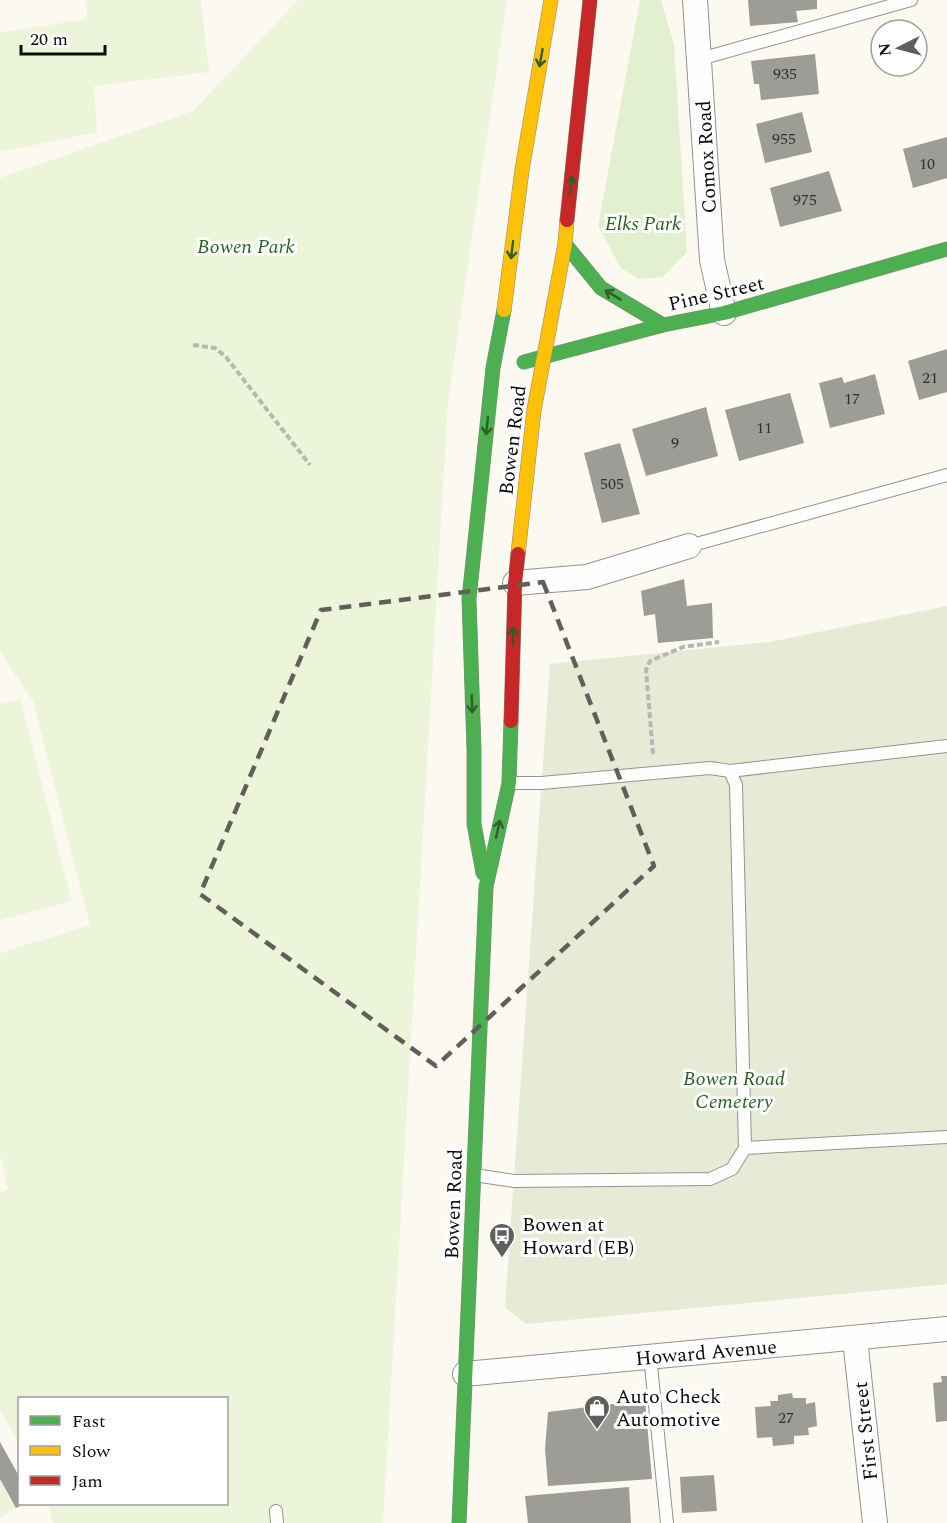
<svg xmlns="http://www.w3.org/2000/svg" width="947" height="1523" font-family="Spectral,serif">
<rect width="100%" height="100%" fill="#fbf9f0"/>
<path fill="#e2f0d0" d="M640,0H661L674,45L687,252L663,277L639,279L621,268L598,226Z"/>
<path fill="#e5ebd4" d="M947,606V1284L526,1324L505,1307L550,664L770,642Z"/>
<g fill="#ecf4da">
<path d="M86,0H201L209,72L94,86L97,132L0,152V33L87,19Z"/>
<path d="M298,0H507L448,401L383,1523H53L48,1504H226V1398H20L19,1444L0,1409V1193L8,1189L0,1155V953L90,925L33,701L0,652V178L193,111Z"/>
<path d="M20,699L72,901L0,920V704Z"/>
<path d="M0,1443L20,1504H24L0,1517Z"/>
</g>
<g fill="#9e9c96">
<path d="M748,0H817V9L796,11L798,22L750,26Z"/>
<path d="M815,54L819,94L761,100L759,84H754L751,61Z"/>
<path d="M802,112L812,152L765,163L756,124Z"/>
<path d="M947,137V178L913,188L903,149Z"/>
<path d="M829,171L842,211L780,227L770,188Z"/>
<path d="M947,349V392L919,400L908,361Z"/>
<path d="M875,374L885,414L830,428L819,383L842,377L844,383Z"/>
<path d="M790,393L804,443L739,461L725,410Z"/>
<path d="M706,407L718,456L646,476L632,429Z"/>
<path d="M620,443L640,514L602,523L584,453Z"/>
<path d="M684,579L687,606L712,603L713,638L658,643L655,614L644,616L641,591Z"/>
<path d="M941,1376H947V1421L936,1422L933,1383L942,1382Z"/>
<path d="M792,1393L793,1398H806V1404L815,1402L817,1426L808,1428L809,1435L794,1436V1444L773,1446L772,1437L757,1438L755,1407L771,1406L770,1401H778V1395Z"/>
<path d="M645,1400L652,1479L548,1486L545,1449L548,1412Z"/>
<path d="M0,1442L20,1478V1504H24L16,1508L0,1479Z"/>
<path d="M714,1475L717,1511L682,1513L680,1477Z"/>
<path d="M629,1487L631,1523H528L525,1496Z"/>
</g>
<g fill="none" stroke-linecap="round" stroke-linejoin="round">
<defs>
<g id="lane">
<path d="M700,59L911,0"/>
<path d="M689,546L947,475"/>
<path d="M730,771L947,746"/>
<path d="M745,1148L947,1137"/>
<path d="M474,1175L514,1181L710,1179L732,1169L745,1148L736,785L730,771L710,768L541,783H509"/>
<path d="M650,1356L667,1523"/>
<path d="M276,1511L277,1523"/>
</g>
<g id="street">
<path d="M695,0L712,260L724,313"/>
<path d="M515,583L587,577L689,546"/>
<path d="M855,1339L875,1523"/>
<path d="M465,1374L947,1329"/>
</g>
<g id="fast">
<path d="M565,244L601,288L663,325"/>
<path d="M524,362L663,325L724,313L947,249"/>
<path d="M483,873L474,824V750L469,599L493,368L504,310"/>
<path d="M459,1523L486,887L509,783L511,721"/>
</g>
<g id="slow">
<path d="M504,310L522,170L551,0"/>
<path d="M518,554L534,410L565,244L567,220"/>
</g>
<g id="jam">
<path d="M567,220L590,0"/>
<path d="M511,721L515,583L518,554"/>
</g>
</defs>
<use href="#lane" stroke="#94938f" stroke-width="14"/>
<use href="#street" stroke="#94938f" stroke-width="26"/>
<use href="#fast" stroke="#8a8985" stroke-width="15"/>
<use href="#slow" stroke="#8a8985" stroke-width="15"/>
<use href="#jam" stroke="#8a8985" stroke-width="15"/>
<g stroke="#b7b7b5" stroke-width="4" stroke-dasharray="6 3" stroke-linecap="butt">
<path d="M193,345L215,348L226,357L310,465"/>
<path d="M653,754L646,670L650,661L683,647L719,642"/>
</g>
<use href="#lane" stroke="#fefefd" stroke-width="12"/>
<use href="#street" stroke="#fefefd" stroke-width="24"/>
<use href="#fast" stroke="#4caf50" stroke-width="14"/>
<use href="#slow" stroke="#ffc107" stroke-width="14"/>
<use href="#jam" stroke="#c62828" stroke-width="14"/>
</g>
<defs><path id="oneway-shaft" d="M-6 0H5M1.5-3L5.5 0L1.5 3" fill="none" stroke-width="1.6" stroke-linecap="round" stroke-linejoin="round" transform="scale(1.5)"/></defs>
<g stroke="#2c5e2e">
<use href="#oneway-shaft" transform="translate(541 58) rotate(100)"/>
<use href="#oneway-shaft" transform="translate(571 185) rotate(-84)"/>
<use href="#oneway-shaft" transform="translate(512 250) rotate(97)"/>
<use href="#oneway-shaft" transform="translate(613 295) rotate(-149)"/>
<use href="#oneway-shaft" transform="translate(487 426) rotate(96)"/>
<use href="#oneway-shaft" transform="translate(513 636) rotate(-88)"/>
<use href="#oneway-shaft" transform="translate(472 704) rotate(88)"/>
<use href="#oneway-shaft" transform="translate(498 829) rotate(-77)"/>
</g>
<path fill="none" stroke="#605f5c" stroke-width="4.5" stroke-dasharray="12 8" stroke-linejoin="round" d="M543,582L654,866L436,1066L200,894L321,610Z"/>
<defs>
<symbol id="bus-pin" viewBox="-11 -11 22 30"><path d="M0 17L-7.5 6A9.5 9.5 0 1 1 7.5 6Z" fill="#605f5c" stroke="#fff"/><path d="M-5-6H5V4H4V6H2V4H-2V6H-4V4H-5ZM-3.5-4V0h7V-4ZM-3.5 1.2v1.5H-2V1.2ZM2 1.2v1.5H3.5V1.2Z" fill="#fff"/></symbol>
<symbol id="shop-pin" viewBox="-11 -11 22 30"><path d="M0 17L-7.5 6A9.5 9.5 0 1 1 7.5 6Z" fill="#605f5c" stroke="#fff"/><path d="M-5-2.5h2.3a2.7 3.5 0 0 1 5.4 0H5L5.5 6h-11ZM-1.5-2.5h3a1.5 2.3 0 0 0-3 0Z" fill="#fff"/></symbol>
</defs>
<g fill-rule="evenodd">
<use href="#bus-pin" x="487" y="1221" width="30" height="40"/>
<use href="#shop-pin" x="582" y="1393" width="30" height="40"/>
</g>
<g text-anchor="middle" stroke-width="6" stroke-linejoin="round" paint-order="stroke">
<g font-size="16" fill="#30302e">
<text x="785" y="79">935</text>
<text x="784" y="144">955</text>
<text x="927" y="169">10</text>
<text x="805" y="205">975</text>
<text x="930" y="383">21</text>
<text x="852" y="404">17</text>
<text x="764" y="433">11</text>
<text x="675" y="448">9</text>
<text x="612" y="489">505</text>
<text x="786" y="1423">27</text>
</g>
<g font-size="20" fill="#0c0c0c" stroke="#fff">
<text transform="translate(706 157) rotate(-93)" y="7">Comox Road</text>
<text transform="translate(716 293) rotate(-13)" y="7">Pine Street</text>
<text transform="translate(512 440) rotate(-83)" y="7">Bowen Road</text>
<text transform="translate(453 1204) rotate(-88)" y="7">Bowen Road</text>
<text transform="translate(706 1352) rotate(-5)" y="7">Howard Avenue</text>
<text transform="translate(865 1431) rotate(-96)" y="7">First Street</text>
</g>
<g font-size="20" font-style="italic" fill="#28631e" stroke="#fff">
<text x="643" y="230">Elks Park</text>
<text x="246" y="253">Bowen Park</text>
<text x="734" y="1085">Bowen Road<tspan x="734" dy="23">Cemetery</tspan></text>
</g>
<g font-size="20" fill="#0c0c0c" stroke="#fff" text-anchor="start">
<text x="522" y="1231">Bowen at<tspan x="522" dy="23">Howard (EB)</tspan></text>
<text x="616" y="1403">Auto Check<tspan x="616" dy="23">Automotive</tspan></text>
</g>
</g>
<rect x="18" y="1397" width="210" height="108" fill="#ffffff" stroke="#9e9e9e" stroke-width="1.5"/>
<rect x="30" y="1416" width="30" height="9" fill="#4caf50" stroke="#9e9e9e" stroke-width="1.5"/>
<text x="72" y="1427" font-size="18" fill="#0c0c0c">Fast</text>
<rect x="30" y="1446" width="30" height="9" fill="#ffc107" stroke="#9e9e9e" stroke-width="1.5"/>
<text x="72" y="1457" font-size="18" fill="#0c0c0c">Slow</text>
<rect x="30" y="1476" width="30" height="9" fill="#c62828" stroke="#9e9e9e" stroke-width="1.5"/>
<text x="72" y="1487" font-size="18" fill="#0c0c0c">Jam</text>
<g transform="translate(899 48) rotate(264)"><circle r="28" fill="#ffffff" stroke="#9e9e9e" stroke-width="1.5"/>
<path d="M0-4.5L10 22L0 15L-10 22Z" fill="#605f5c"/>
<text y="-9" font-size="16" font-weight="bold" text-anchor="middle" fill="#0c0c0c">N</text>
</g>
<path d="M21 45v9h84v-9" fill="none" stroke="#0c0c0c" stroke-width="3"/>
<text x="30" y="45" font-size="18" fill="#0c0c0c" stroke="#ffffff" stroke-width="4.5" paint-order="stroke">20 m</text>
</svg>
